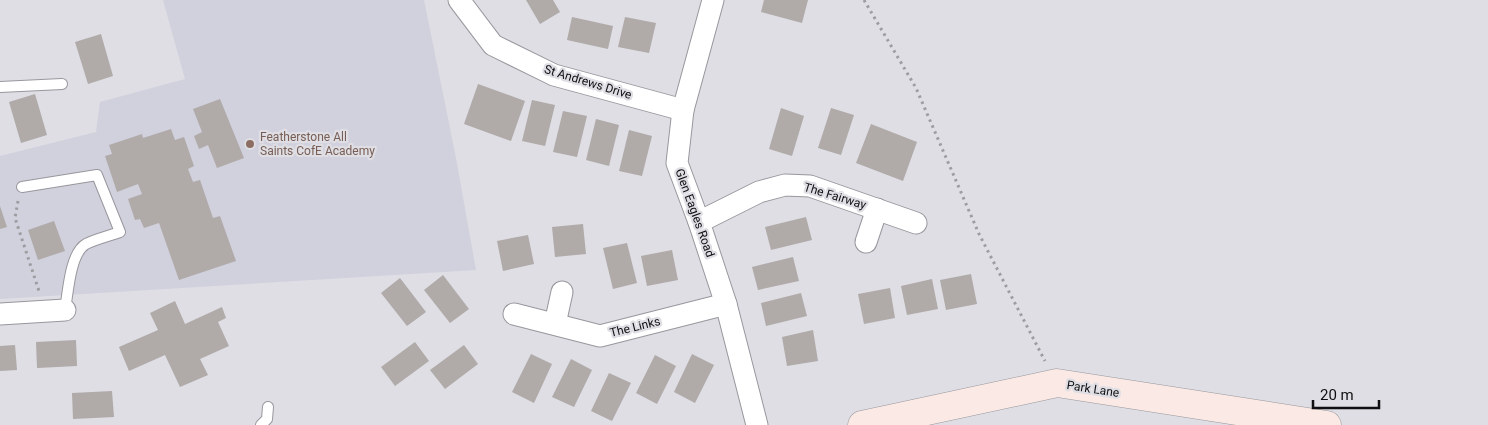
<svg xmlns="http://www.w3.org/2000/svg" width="1488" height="425" font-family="Roboto,sans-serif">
<rect width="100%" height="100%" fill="#dedee4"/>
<path fill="#d1d0dd" d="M163,0H424L456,158L476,270L0,299V156L96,132L100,102L185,79Z"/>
<g fill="#b0aaa9">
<path d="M526,0H553L560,12L540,24Z"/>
<path d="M764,0H808L802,23L761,12Z"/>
<path d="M572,17L613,26L608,49L567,40Z"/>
<path d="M625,17L656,23L649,53L618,47Z"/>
<path d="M101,34L113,76L88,84L75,42Z"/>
<path d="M478,84L525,101L511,141L464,124Z"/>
<path d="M35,94L47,135L21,143L9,102Z"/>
<path d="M220,99L244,158L217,168L208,145L199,149L194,136L202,132L193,109Z"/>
<path d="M532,100L555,105L545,146L522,141Z"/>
<path d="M781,108L804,116L792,156L769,149Z"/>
<path d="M831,108L854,115L841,155L818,148Z"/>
<path d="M563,111L587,116L577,157L553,152Z"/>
<path d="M596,119L619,125L609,166L586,160Z"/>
<path d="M871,124L917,142L903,181L856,163Z"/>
<path d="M171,129L175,140L184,137L194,166L188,169L193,182L200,180L213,218L220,216L236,261L179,280L159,223L144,228L140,219L135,220L128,199L142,194L138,184L117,192L105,156L112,154L109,145L142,134L143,138Z"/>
<path d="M629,130L652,136L642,176L619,171Z"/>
<path d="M0,206L7,227L0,229Z"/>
<path d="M806,217L812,240L771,250L765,227Z"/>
<path d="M54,221L65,251L38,260L28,230Z"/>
<path d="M583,224L586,254L555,257L552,227Z"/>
<path d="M528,235L534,264L503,271L497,241Z"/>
<path d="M627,243L637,283L613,289L603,248Z"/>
<path d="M672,250L678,280L647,286L641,256Z"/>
<path d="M793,257L799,281L758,290L752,267Z"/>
<path d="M971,274L977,304L946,310L940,280Z"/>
<path d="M443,275L469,309L450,323L424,290Z"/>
<path d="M400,278L426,312L407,326L381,293Z"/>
<path d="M932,279L938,309L907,315L901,286Z"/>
<path d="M890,288L895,318L864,324L858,294Z"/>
<path d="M801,293L807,316L766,326L761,303Z"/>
<path d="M175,301L185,324L222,307L226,318L218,322L229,346L200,359L208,375L180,387L165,355L129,371L119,347L158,330L150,313Z"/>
<path d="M813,330L818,361L787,366L782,337Z"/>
<path d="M76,340L77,366L37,368L36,342Z"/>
<path d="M415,342L429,361L395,386L381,367Z"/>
<path d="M15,345L17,370L0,371V346Z"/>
<path d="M464,345L478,364L445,389L430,370Z"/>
<path d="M531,354L552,364L534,403L512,392Z"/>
<path d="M692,354L714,365L695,403L674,392Z"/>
<path d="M655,355L676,366L657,404L636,393Z"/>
<path d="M571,359L592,370L574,407L552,397Z"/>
<path d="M609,373L631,383L612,421L591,411Z"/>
<path d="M112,391L114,417L73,419L72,393Z"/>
</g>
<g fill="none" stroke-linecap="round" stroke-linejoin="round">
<defs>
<g id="lane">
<path d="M0,87L62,84"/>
<path d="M22,187L97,175L120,232C109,236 96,239 86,244C70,253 68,293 65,310"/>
<path d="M261,425L267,419L268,407"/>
</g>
<g id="street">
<path d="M459,0L493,45L554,75L683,110"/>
<path d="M713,0L683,110L677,163L699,222L726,304L757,425"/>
<path d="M699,222L759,192L785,185L810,186L916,223"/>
<path d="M866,242L877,209"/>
<path d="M0,314L65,310"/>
<path d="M514,314L600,336L726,304"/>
<path d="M555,324L562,292"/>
</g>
<path id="secondary" d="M862,425L1057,383L1327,425"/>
</defs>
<use href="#lane" stroke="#98979d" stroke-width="12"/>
<use href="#street" stroke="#98979d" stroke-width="23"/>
<use href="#secondary" stroke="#98979d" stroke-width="29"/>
<g stroke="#9c9ca1" stroke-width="3" stroke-dasharray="2.5 4" stroke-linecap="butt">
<path d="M864,0L916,88L979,234L1045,361"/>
<path d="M18,201L15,218L39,291"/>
</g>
<use href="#lane" stroke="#fff" stroke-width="10"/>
<use href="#street" stroke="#fff" stroke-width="21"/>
<use href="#secondary" stroke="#fae9e4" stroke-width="28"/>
</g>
<circle fill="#8d6e63" stroke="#dedee4" stroke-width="2" cx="250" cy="144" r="5"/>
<g text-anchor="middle" stroke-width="4.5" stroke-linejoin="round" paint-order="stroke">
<g font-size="12" fill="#0f0f11" stroke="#dedee4">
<text transform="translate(588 82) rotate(17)" y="4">St Andrews Drive</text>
<text transform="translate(835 196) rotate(17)" y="4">The Fairway</text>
<text transform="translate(695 213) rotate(70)" y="4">Glen Eagles Road</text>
<text transform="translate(635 327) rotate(-14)" y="4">The Links</text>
<text transform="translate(1093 389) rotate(9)" y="4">Park Lane</text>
</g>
<g font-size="12" fill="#785e54" stroke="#dedee4" text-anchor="start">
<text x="260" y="141">Featherstone All<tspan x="260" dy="14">Saints CofE Academy</tspan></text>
</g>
</g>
<path d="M1313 400v8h66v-8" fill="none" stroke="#0f0f11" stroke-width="2.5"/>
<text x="1320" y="400" font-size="15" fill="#0f0f11" stroke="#dedee4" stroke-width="4" paint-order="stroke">20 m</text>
</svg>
